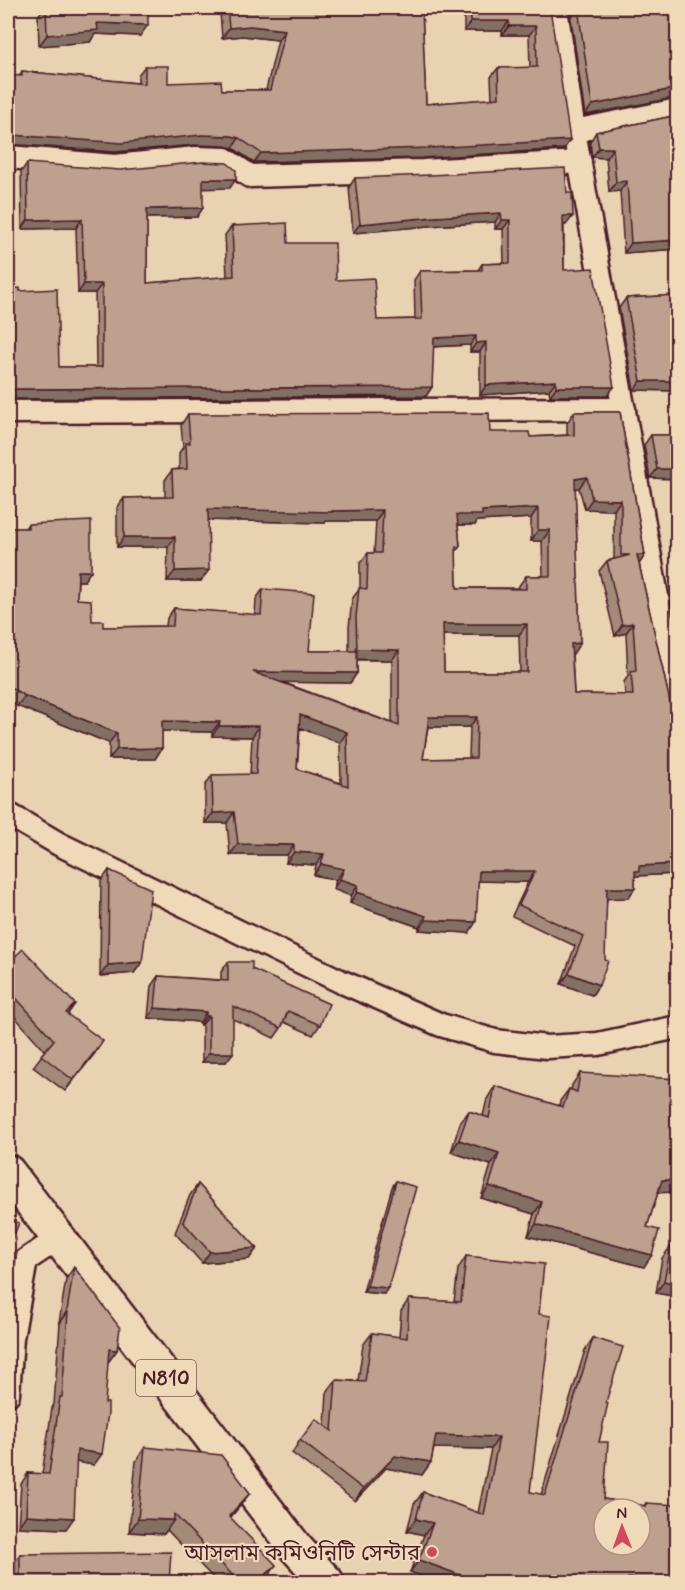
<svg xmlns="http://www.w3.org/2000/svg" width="685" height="1590" font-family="Mynerve,'Noto Sans Bengali',sans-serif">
<rect width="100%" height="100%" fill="#e9d2b2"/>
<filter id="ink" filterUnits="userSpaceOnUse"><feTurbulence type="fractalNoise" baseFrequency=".0167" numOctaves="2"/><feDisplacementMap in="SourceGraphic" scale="12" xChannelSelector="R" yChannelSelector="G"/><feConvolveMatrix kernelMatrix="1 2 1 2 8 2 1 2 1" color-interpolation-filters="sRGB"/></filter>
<g filter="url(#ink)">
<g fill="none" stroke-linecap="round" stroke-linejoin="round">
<defs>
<g id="minor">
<path d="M556,8L574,131L671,675L678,695"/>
<path d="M574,131L678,110"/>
<path d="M8,157L115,166L196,158L225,159L250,176L423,171L580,162"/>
<path d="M8,412L624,409"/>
<path d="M8,814L59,844L340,981L441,1025L495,1041L547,1047L598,1044L678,1027"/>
<path d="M8,1394L12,1338L26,1260L59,1238"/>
</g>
<path id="trunk" d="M8,1172L296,1548L327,1582"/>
</defs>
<use href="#minor" stroke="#4a1f2b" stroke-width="27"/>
<use href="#trunk" stroke="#4a1f2b" stroke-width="38"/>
<use href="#minor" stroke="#f0d9b8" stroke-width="22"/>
<use href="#trunk" stroke="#f0d9b8" stroke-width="33"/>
</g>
<g fill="#a38a79" stroke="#4a1f2b" stroke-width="1.5" fill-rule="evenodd">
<path d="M44,8H148L140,36L95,34L90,42L39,46L38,16Z"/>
<path d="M223,8H550L564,149L422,158L254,162L233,148L225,146L195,145L115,152L8,144V75L19,76L22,71L138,83V75L145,66L168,83L222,90H266L278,40L243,36L222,38L220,12ZM422,13L464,14V31H502V35H529L530,68H498L491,77L492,99L426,104Z"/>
<path d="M573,8H610V9L675,97L585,115L570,12Z"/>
<path d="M678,115V249L624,253L620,191L609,192L606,158L592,157L590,142L596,132Z"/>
<path d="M27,163L230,188H203L197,217L147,218V283L227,277L225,235L232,226L288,243L336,280L377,320L415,319L414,280L420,271L478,270L482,264L504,263L503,229H495V222L428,226L353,233L349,187L355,178L566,225H564V270L607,396H550L549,390L480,395V352H470V345L433,347L432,387L426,396L8,399V289L20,291L59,367H96L95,293H78L76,228L22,229L21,172Z"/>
<path d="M678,295V391L634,390L619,308L626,298Z"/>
<path d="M574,412H620L645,555L639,564L672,711L678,731V898L676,874L635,876V888L628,898H607L599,985L592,995L561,984L575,946L512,916L528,882L478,881L469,933L419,930V927L350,903L351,896L333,889L336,880L314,875L316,865L286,863L287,855H230L227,823H205V786L212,775H250L252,737L212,736V732L162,731V748L155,759H109V743L17,706L8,701V528H25L28,524L84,581H78L77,599L92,621L103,627L166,626L167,618L174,608L255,615L256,599L263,589L309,651H349V627L352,599L360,588V563L368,553H374L376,521H326L325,523L208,520L201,581H167L168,547H117V508L124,498L165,497V480L172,470L179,469V453L183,447L181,425L188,414L490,432L530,437L567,435V423ZM575,488H579L585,509L614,510V559L607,561L599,571L615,636L626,633L628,676L624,682L625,695L574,694L572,654L580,643ZM531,518V541H542L543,576H526L518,587V588H457L456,552L460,546L458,525H475L477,521ZM443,635H519L520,672H444ZM357,660H392V723L282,682L350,683L357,673ZM428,727H470L469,758L423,759ZM300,728L340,743L341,783L297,769Z"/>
<path d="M651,435H678V479L650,478L644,445Z"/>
<path d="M109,870L142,962L134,973L100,976L101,881Z"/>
<path d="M228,962L252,969L320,1025L313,1035L284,1022L281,1028L274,1038L233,1019L226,1062H202V1025H200V1022L148,1018L151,986L158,976L221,980V972Z"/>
<path d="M8,963L75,1004L68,1014L95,1053L65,1091L33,1067L45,1051L8,1009Z"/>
<path d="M580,1073L678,1192H658L647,1227L644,1267L528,1236L534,1214L481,1198L491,1165L451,1152L460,1123L469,1111L483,1116L487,1099L495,1086L559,1106L560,1101L569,1089L571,1090L572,1085Z"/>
<path d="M396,1181L384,1294L363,1292L392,1187Z"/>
<path d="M198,1184L257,1248L249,1259L202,1263L175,1233L190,1195Z"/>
<path d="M671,1246L678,1247V1297L656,1293L662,1258Z"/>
<path d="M466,1256L539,1314L530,1492L541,1495L585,1350L593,1338L606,1402L599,1442L604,1499L644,1506L646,1503L678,1582H438L410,1572L424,1535L407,1531L414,1504L423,1492L478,1513L491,1449L434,1448L431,1462L422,1475L386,1468L355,1501L292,1453L300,1440L325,1425L327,1392L336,1380L358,1381L363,1345L372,1333L399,1337L401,1311L409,1299L454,1302L458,1269Z"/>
<path d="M74,1267L117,1350L109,1361H108L94,1465L76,1462L66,1529L18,1527L21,1484L28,1473L42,1474L52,1408L54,1404L60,1323H59L66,1279Z"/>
<path d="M145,1447L240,1506L230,1518L267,1579L263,1582H217L167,1530L164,1534L129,1532L136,1461Z"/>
<path d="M20,1554L169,1582H10V1568Z"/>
</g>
<g fill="#847063" stroke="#4a1f2b" stroke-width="1.5">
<path d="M419,8H468L464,14L415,13Z"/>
<path d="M471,21H509L502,31H464Z"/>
<path d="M97,23L148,25L140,36L95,34L90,42L39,46L47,35Z"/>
<path d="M250,26L285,30L278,40L243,36L222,38L229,28Z"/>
<path d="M509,26H536L529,35H502Z"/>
<path d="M678,88V97L585,115L592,105Z"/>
<path d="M12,135H202L232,136L239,138L233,148L225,146L195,145L115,152L8,144V141Z"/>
<path d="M570,140L564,149L422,158L254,162L261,153Z"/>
<path d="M599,148H613L606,158L592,157Z"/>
<path d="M203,179H236L230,188L196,189Z"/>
<path d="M627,181L620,191L609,192L616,182Z"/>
<path d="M203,208L197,217L141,218L147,209Z"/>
<path d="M501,213L495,222L428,226L353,233L360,224L434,217Z"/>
<path d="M563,216H573L566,225H557Z"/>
<path d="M82,219L76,228L22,229L28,220Z"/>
<path d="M502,220H510L503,229H495Z"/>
<path d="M678,240V249L624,253L631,243Z"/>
<path d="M84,284H102L95,293H78Z"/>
<path d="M476,336L470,345L427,347L434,338Z"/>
<path d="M486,342L480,352H470L476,343Z"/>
<path d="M556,381L549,390L480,395L486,385Z"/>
<path d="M641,381H678V391L634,390Z"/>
<path d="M432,387L426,396L8,399V392L14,389Z"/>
<path d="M556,387H614L607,396H550Z"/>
<path d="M657,469H678V479L650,478Z"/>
<path d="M587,477L579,488L568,489L575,479Z"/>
<path d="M592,499L621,500L614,510L585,509Z"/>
<path d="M538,508L531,518L477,521L475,525H450L457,515L482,511Z"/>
<path d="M208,509L332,511L383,510L376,521H326L325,523L201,520Z"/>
<path d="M538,530H550L542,541H531Z"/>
<path d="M124,537H175L168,547H117Z"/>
<path d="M637,555H645L638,566Z"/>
<path d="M209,570L201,581H167L175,571Z"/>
<path d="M78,571H91L84,581H71Z"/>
<path d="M633,623L626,633L615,636L622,625Z"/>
<path d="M443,624H527L519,635H436Z"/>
<path d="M580,643L573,654H564L571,644Z"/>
<path d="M357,649L399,650L392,660L349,659Z"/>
<path d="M253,672L357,673L350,683L246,682Z"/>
<path d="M25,696L117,733L109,743L17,706Z"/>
<path d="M300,715L347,732L340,743L293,725Z"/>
<path d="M429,717H477L470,727H422Z"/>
<path d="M162,721L220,722L212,732L155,731Z"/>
<path d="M219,726H259L252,737L212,736Z"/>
<path d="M162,748L155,759H109L117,749Z"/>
<path d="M234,812L227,823H205L213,813Z"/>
<path d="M238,844L294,845L287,855H230Z"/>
<path d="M294,852L324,854L316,865L286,863Z"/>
<path d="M321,864L344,869L336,880L314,875Z"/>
<path d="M678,864V872L676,874L635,876L628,881L639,866Z"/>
<path d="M479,871H535L528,882L471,881Z"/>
<path d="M340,879L358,885L351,896L333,889Z"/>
<path d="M607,888H635L628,898L600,899Z"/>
<path d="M357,892L426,916L419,927L350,903Z"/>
<path d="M426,920L476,922L469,933L419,930Z"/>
<path d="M142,962L134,973L100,976L108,965Z"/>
<path d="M569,973L599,985L592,995L561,984Z"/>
<path d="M155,1008L206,1012L200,1022L148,1018Z"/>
<path d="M206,1016H209L202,1025H200Z"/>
<path d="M103,1041L95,1053L65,1091L73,1080Z"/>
<path d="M209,1053H233L226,1062H202Z"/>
<path d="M459,1140L499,1153L491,1165L451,1152Z"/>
<path d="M662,1180H678V1192L653,1193Z"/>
<path d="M489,1186L542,1202L534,1214L481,1198Z"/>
<path d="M536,1224L652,1255L644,1267L528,1236Z"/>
<path d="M257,1248L249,1259L202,1263L210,1252Z"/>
<path d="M664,1281L678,1284V1297L656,1293Z"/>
<path d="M367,1286L388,1288L384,1294L363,1292Z"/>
<path d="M67,1311L68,1312L60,1323H59Z"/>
<path d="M109,1349L117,1350L109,1361L101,1360Z"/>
<path d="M436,1435L499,1437L491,1449L428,1448Z"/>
<path d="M77,1450L102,1454L94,1465L69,1461Z"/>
<path d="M395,1456L431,1462L422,1475L386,1468L355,1501L363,1489Z"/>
<path d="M250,1493L240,1506L220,1530L229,1516Z"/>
<path d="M26,1515L74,1518L66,1529L18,1527Z"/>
<path d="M138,1519L174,1520L164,1534L129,1532Z"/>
<path d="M416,1519L433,1523L424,1535L407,1531Z"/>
<path d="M419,1560L471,1579L468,1582H438L410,1572Z"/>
<path d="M276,1565L267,1579L263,1582H258Z"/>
<path d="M628,1578L678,1582H625Z"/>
</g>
<g fill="#bda08d" stroke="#4a1f2b" stroke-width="1.5" fill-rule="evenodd">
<path d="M46,8H148V25L97,23L98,30L47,35Z"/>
<path d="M227,8H422L426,104L499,98L498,68L537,67L536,26H509V21H471L470,8H550L570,140L429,148L261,153L239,138L232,136L202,135L122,143L12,135V129H8V75L22,76V71L145,84V66H168V83L221,81L222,90H270L285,30L250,26L229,28Z"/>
<path d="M578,8H610V9L626,8H678V88L592,105Z"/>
<path d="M678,115V240L631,243L627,181L616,182L613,148H599L596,132Z"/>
<path d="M203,162L227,163L236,170V179H203V208L147,209V283L234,276L232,226L287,223L288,243H335L336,280L374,278L377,320L422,319L420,271L482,270V264L510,263V220H502L501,213L434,217L360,224L355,178L430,175L565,168L567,193H572L573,216H563L564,270L593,268L614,387H556V381L486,385V342L476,343V336L434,338L432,387L14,389L8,392V289L20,288V291L57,289L59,367H102V284H84L82,219L28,220L27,163L120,170Z"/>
<path d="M678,295V381H641L626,298Z"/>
<path d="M574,412H620L645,555H637L672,711H673L678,731V864L639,866V871H635V888H607L605,960L608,961L599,985L569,973L583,936L519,905L535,871H479L476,922L426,920V916L357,892L358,885L340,879L344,869L321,864L324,854L294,852V845L238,844L234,812L213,813L212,775L256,774L259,726H219L220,722L162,721V748L117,749V733L25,696L8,686V528H28V524L91,521V571H78L77,599L91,600L92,621H103V627L173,626L174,608L261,615L263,589L314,593L309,651H357V673L253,672L399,726V650L357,649L356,617L359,588L367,589L368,553H381L383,510L332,511V512L208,509L209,570L175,571V537H124V498L173,497L172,470L187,469L186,443H190L188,414L489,413L490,432H529L530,437L574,435ZM587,477L592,499L621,500V555H630L607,561L622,625L633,623L636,671L631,672L633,695L574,694L571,644L580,643L575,479ZM538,508V530H550V576H526V589L457,588L456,547L460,546L457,515H482V511ZM443,624H527V672H444ZM300,715L347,732L348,786L297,769ZM429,717H477L476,758L423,759Z"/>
<path d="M651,435H678V469H657Z"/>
<path d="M109,870L151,889L142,962L108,965Z"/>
<path d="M23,949L75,1004L66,1013L103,1041L73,1080L41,1055L54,1040L8,989V963Z"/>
<path d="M228,962H252V969L329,1004L320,1025L288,1011L281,1028L233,1006V1053H209V1016H206V1012L155,1008L158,976L228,981Z"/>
<path d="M580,1073L678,1079V1180H662L647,1227L659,1230L652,1255L536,1224L542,1202L489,1186L499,1153L459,1140L469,1111L489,1118L495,1086L563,1107L569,1089L577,1092Z"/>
<path d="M396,1181L416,1187L388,1288L367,1286Z"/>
<path d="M198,1184L257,1248L210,1252L183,1222Z"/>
<path d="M8,1219L19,1223L8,1250L17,1252L8,1307Z"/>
<path d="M671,1246L678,1247V1284L664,1281Z"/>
<path d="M466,1256L544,1264L539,1314L551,1316L530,1492L545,1495L593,1338L623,1347L606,1402L608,1403L599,1442H608L604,1499L646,1506V1503L678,1505V1582L628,1578L627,1582H470L471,1579L419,1560L433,1523L416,1519L423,1492L484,1515L499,1437L436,1435L431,1462L395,1456L363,1489L300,1440L316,1419L332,1431L336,1380L365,1382L372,1333L407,1338L409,1299L461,1302ZM604,1509H640V1545H604Z"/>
<path d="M74,1267L120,1328L117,1350L109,1349L105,1403H108V1413L102,1454L77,1450L74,1518L26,1515L28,1473L49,1474L60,1397H62L68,1312L67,1311Z"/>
<path d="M145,1447L221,1455L250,1493L229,1516L276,1565L258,1582H239L174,1514V1520L138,1519Z"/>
<path d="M171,1552L169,1582H20V1554Z"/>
</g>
</g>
<circle fill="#d1495b" stroke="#f0d9b8" stroke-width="2" cx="432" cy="1552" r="6"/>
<g text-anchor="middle" stroke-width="4.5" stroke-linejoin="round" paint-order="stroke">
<rect fill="#f0d9b8" stroke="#7c5755" stroke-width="1.5" x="136" y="1360" width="60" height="36" rx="4.5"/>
<g font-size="21" font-weight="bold" fill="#4a1f2b">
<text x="166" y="1385">N810</text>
</g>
<g font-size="22" fill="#4a1f2b" stroke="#f0d9b8" text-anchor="end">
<text x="420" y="1560">আসলাম কমিওনিটি সেন্টার</text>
</g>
</g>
<rect width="685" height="1590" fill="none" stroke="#f0d9b8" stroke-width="30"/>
<rect x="15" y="15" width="655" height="1560" fill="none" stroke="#4a1f2b" stroke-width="2" filter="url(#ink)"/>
<g transform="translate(622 1527) rotate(359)"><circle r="28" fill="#f0d9b8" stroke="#ae8f80" stroke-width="1.5"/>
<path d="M0-4.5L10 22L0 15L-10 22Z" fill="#d1495b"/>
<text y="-9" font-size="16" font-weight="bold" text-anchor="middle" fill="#4a1f2b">N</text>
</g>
</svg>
